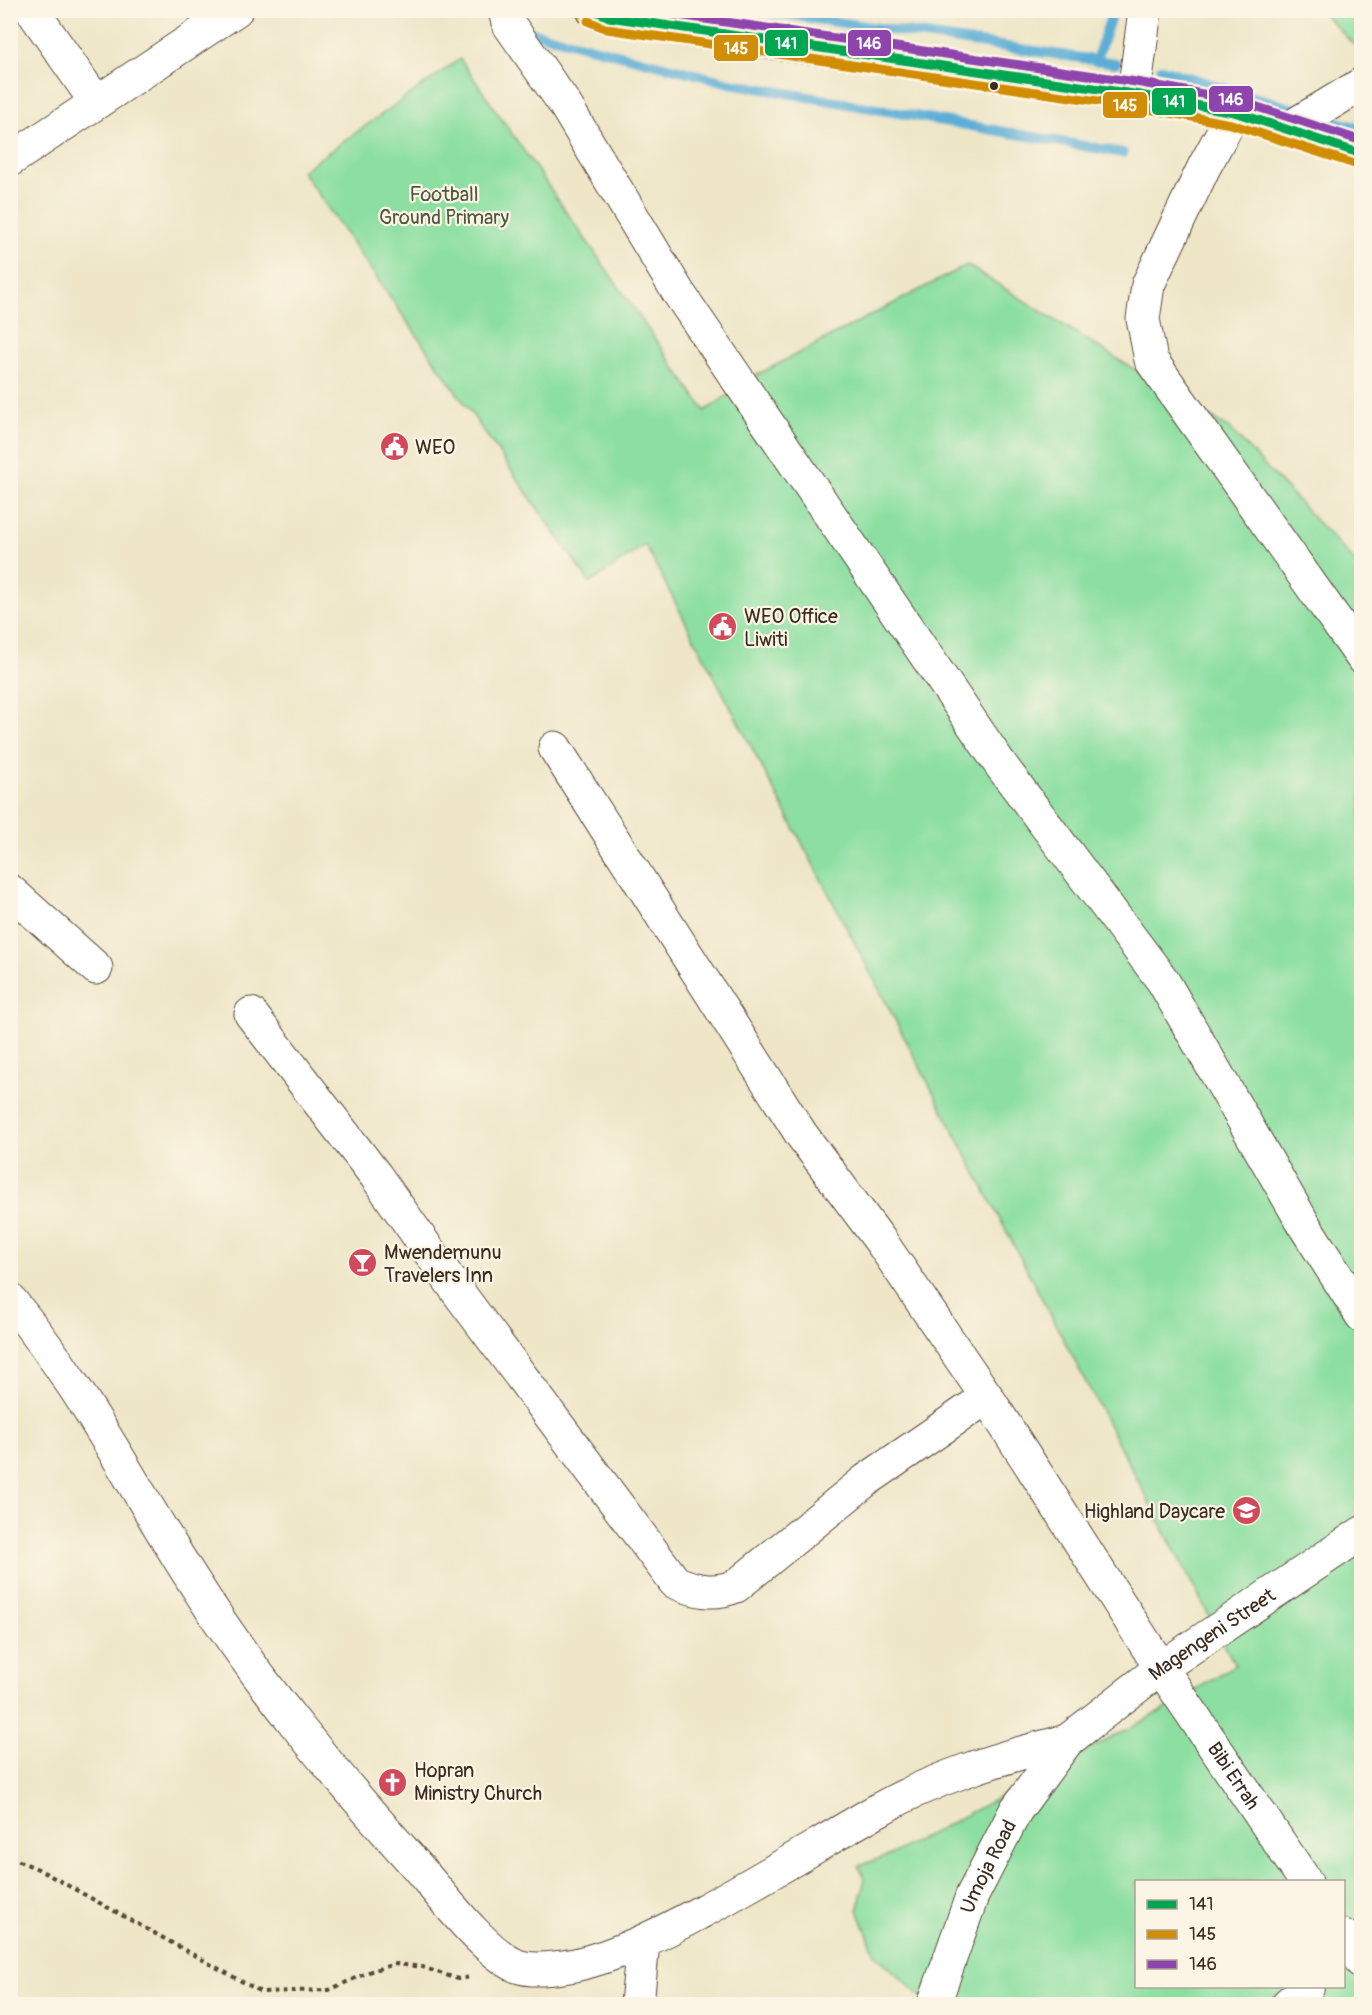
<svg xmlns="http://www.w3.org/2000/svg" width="1372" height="2015" font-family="Pangolin,sans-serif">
<rect width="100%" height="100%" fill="#fcf5e5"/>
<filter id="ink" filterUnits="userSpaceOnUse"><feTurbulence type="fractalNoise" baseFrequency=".0167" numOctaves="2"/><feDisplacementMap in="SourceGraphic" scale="12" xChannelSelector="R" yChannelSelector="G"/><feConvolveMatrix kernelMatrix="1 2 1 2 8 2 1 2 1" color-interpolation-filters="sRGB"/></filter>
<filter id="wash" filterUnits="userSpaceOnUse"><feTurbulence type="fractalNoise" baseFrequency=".008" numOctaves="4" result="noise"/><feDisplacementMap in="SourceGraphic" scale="24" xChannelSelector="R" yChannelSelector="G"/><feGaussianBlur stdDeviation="1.35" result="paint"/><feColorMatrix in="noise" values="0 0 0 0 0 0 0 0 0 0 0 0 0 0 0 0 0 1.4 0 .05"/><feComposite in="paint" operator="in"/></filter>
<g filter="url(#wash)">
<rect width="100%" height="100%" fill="#eee6c7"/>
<g fill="#8cdfa1" stroke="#648460" stroke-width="1.5" fill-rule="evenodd">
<path d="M1321,11H1361V52Z"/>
<path d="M460,59L705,411L757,375L967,265L1230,429L1361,568V2004H929L875,1954L858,1910L865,1878L858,1866L890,1855L1164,1710L1235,1665L645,545L590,583L302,171ZM1136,1882H1344V1986H1136Z"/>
</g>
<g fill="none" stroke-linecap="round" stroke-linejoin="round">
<g stroke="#5baed6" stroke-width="10">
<path d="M482,10L487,14"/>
<path d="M755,10L1116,63"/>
<path d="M527,31L730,83L1123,153"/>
<path d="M1096,61L1113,10"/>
<path d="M1161,69L1304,112"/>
<path d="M1322,117L1362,129"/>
</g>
</g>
</g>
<g filter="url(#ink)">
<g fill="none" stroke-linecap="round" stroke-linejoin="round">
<defs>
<g id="minor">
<path d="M32,10L96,102"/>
<path d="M505,10L508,23L564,103L678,292L1000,764L1163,981L1306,1228L1362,1316"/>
<path d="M1134,94L1145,10"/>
<path d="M1234,112L1204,167L1148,285L1143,319L1151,360L1362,657"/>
<path d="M1286,130L1362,84"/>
<path d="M10,160L236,10"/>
<path id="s1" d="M555,748L801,1134L882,1243L987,1397L1161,1668L1306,1882"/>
<path d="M10,891L96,968"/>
<path d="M251,1014L376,1176L458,1292L675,1582C696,1591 714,1595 736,1586L865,1481L987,1397"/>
<path d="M10,1300C82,1385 132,1486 192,1579C257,1682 334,1774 415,1864C440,1893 484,1952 517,1966C533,1972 558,1968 575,1965C620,1955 661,1933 701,1912C759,1881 814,1847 871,1814C932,1778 998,1758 1067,1741"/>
<path d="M1344,1936L1362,1962"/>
<path d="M637,2004L643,1943"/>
<path id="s2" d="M934,2004L972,1896L1016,1810L1067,1741L1161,1668L1362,1533"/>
<path d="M1288,2004L1308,1986"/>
</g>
<path id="major" d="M593,10L609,17L733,37L1134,94L1234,112L1362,154"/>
</defs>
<use href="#minor" stroke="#564637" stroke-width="35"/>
<use href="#major" stroke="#564637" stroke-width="35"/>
<path stroke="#564637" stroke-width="4" stroke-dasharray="4.5 4.5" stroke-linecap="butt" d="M10,1857L38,1869L261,1992L329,1990L371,1971L395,1964L422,1967L458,1979L471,1977"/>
<use href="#minor" stroke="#fff" stroke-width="33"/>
<use href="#major" stroke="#eec569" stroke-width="33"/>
<defs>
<path id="bus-1" d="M594,10L609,17L1134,94L1234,112L1362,154"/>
<path id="bus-2" d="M588,21L607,29L1132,106L1231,124L1358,165"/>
<path id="bus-3" d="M644,10L1136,82L1236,100L1362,141"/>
</defs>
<use href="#bus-1" stroke="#fcf5e5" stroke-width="14"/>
<use href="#bus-2" stroke="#fcf5e5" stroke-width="14"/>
<use href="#bus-3" stroke="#fcf5e5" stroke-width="14"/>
<use href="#bus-1" stroke="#00a651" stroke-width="9"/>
<use href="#bus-2" stroke="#d18d06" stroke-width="9"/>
<use href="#bus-3" stroke="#8e44ad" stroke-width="9"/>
</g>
</g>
<defs>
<symbol id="civic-disc" viewBox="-11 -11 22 22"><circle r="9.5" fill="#d1495b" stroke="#fcf5e5"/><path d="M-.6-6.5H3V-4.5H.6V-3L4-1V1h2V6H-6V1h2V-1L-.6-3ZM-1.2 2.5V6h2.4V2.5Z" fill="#fff"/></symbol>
<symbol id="bar-disc" viewBox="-11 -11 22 22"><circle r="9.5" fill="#d1495b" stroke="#fcf5e5"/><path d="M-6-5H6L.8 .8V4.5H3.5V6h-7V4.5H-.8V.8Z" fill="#fff"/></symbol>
<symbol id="school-disc" viewBox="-11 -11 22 22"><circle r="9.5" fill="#d1495b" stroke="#fcf5e5"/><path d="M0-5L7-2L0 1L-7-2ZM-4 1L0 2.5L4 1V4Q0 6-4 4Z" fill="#fff"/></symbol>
<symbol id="church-disc" viewBox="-11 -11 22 22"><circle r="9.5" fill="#d1495b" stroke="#fcf5e5"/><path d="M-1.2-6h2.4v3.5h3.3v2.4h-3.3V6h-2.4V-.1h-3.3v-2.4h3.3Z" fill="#fff"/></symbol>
</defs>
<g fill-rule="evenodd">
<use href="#civic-disc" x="378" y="430" width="33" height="33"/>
<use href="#civic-disc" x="706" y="610" width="33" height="33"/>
<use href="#bar-disc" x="346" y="1246" width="33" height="33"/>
<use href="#school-disc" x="1230" y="1494" width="33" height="33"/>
<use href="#church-disc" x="376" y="1766" width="33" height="33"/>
</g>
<circle fill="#3b2a1e" stroke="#fcf5e5" stroke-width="2" cx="994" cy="86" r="5"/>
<g text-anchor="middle" stroke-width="4.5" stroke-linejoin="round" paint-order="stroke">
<g font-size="20" fill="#4f573f" stroke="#fcf5e5">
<text x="444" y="201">Football<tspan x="444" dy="23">Ground Primary</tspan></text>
</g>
<g font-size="20" fill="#3b2a1e" stroke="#fcf5e5" text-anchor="start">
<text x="415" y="454">WEO</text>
<text x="744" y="623">WEO Office<tspan x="744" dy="23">Liwiti</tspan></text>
<text x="384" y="1259">Mwendemunu<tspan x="384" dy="23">Travelers Inn</tspan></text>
<text x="1225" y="1518" text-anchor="end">Highland Daycare</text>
<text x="414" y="1777">Hopran<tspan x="414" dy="23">Ministry Church</tspan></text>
</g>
<g font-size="20" fill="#3b2a1e" stroke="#fcf5e5">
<text dy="7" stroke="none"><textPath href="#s2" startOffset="477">Magengeni Street</textPath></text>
<text dy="7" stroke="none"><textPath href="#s1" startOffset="1232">Bibi Errah</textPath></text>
<text dy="7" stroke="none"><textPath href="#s2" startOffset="148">Umoja Road</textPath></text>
</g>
</g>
<g stroke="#fcf5e5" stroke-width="2">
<rect x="847" y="29" width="45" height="28" rx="6" fill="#8e44ad"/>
<rect x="764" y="29" width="45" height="28" rx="6" fill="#00a651"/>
<rect x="713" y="34" width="46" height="28" rx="6" fill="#d18d06"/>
<rect x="1208" y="85" width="46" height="28" rx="6" fill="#8e44ad"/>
<rect x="1151" y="87" width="46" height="29" rx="6" fill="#00a651"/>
<rect x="1102" y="91" width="46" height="28" rx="6" fill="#d18d06"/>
</g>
<g font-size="16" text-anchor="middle" font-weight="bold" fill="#fff">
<text x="869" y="49">146</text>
<text x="786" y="49">141</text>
<text x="736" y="54">145</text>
<text x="1231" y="105">146</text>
<text x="1174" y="107">141</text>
<text x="1125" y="111">145</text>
</g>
<rect width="1372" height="2015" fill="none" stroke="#fcf5e5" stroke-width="36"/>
<rect x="1135" y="1880" width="210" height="108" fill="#fcf5e5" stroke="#afa495" stroke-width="1.5"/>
<rect x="1147" y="1900" width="30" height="9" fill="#00a651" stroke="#afa495" stroke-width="1.5"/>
<text x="1189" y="1910" font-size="18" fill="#3b2a1e">141</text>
<rect x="1147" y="1930" width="30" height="9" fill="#d18d06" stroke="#afa495" stroke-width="1.5"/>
<text x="1189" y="1940" font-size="18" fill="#3b2a1e">145</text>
<rect x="1147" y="1960" width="30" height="9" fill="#8e44ad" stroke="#afa495" stroke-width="1.5"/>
<text x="1189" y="1970" font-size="18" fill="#3b2a1e">146</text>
</svg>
